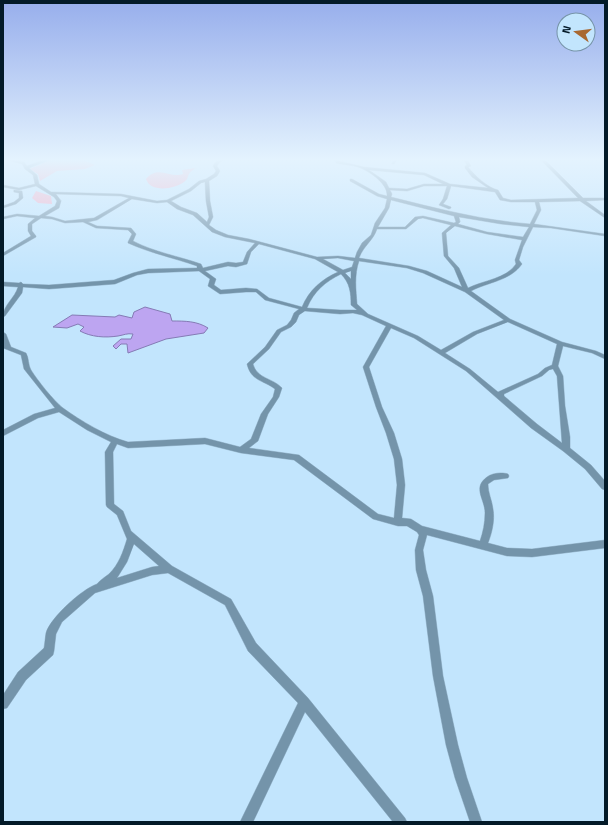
<svg xmlns="http://www.w3.org/2000/svg" width="608" height="825" font-family="'Titillium Web',sans-serif">
<rect width="100%" height="100%" fill="#c2e5fd"/>
<g fill="#f5afc6">
<path d="M52,159H81L95,165L85,169L57,171L40,181L38,174L29,169L42,164V162Z"/>
<path d="M196,168C194,169 190,172 189,174C187,178 188,179 184,182C175,189 150,193 146,179C158,164 171,179 183,174L182,170Z"/>
<path d="M36,191L51,196L52,204L38,203L32,198Z"/>
</g>
<path fill="#bda5f1" stroke="#857bb5" d="M145,307L170,314L172,321C185,321 197,321 208,328L204,333L166,339L128,353L127,344H121L116,349L113,346L121,339H131L133,334C127,333 124,335 118,336C105,338 91,337 80,331L84,327L78,324L67,328L53,327L72,315L115,317L119,315L132,318L134,312Z"/>
<g fill="none" stroke-linecap="round" stroke-linejoin="round">
<defs>
<g id="minor">
<path d="M3,159H10L24,162L27,166L46,159H52L29,168L37,175L39,184L51,192L121,194L157,201L167,200L189,189L199,181L206,179L214,174L216,171L213,166C216,161 218,159 224,159L219,163L217,166L220,171L217,176L209,181L210,201L213,217L209,225L216,230L228,235L249,239L317,257L338,256L355,258L357,252L362,243L371,235L375,223L385,208L387,199L377,196L350,181V179H352L379,194L387,196C388,185 373,174 363,169C356,165 344,165 336,163L335,159H339V161L364,167L425,173L450,184L488,188L472,177L465,168V166L467,165L463,159H467L471,166L468,167C475,176 488,188 498,190L503,198L511,200L578,198L540,159H544L583,198H605V200L586,201L605,215V218L580,201L539,202L541,210L534,224L605,234V236L551,228L533,227L523,247L519,260L522,264C510,281 488,282 471,291L510,319L562,342L596,351L605,355V359L592,353L563,346L558,366L563,376L565,406L570,437V448L591,465L605,481V490L602,489L585,469L563,451L531,428L466,371L414,338L391,328L369,367L382,407L394,433L402,459L405,485L402,518L411,519L422,526L480,541C483,532 485,523 485,513C485,499 472,488 487,477C492,473 502,472 508,474L509,476L508,478L494,480L488,484C488,493 492,500 493,509C495,520 492,533 488,543L507,548L532,549L605,540V548L532,557L507,556L427,535L423,550L426,570L433,596L443,676L458,745L467,778L482,822H470L455,778L446,745L433,676L423,596L416,570L415,550L419,535L417,532L407,526H398L373,519L294,460L241,453L205,444L128,448L117,444L113,452L114,504L123,511L131,531L172,566L231,599L256,643L308,698L405,818L407,822H393L305,712L253,822H240L298,703L248,651L225,605L168,573L152,575L95,593L62,622L56,634L54,651L53,655L26,680L7,708L3,709V695L18,672L44,648C45,643 45,638 46,633C50,618 82,589 97,584C100,580 105,577 109,574C119,564 123,552 127,539L117,515L107,507L106,505L105,452L111,442L87,430L59,412L38,418L3,436V430L34,414L55,408L24,369L21,355L3,348V332L6,334L11,347L26,353C29,358 28,365 31,370C38,381 53,400 63,408C81,421 106,436 128,442L205,438L240,447L251,439L261,414L273,397L275,389C263,380 251,381 247,364L265,347L277,330L287,325L291,320L294,313L299,309L265,300L256,292H246L220,294L208,286L210,279L199,271L148,273L137,275L115,284L49,289L23,287L22,293L5,316L3,317C3,305 15,298 18,287L3,286V282L19,283L21,282L23,284L49,285L114,280L133,273L148,269L197,268V266C174,258 150,253 128,243V242L132,234L128,230L96,228L83,222L65,223L52,219L41,218L32,224V231L36,236V237L3,256V253L31,236L28,231V224L35,218L17,216L3,219V217L17,214L39,216L55,206L57,201L54,197L36,186L19,190L3,187V185L19,188L35,184L33,175L25,169L22,164ZM369,170L424,175L443,184H424L407,189L389,188L386,182ZM205,182L206,201L209,217L207,222L197,213L181,207L171,201L191,191L201,183ZM424,186H447L443,199L439,205L449,209L451,208V207L443,204L447,199L451,186L495,192L500,200L511,202H535L537,210L530,224C481,220 439,209 391,197L392,194L390,190L407,191ZM56,194L121,196L129,198L94,218L65,221L52,217L45,216L59,208L61,201ZM132,199L157,203L167,202L177,209L193,215L212,232L225,237L255,243L247,252L243,262L236,263L228,262L203,268L201,264C178,256 154,252 133,241L136,234L131,228L97,226L88,222L97,220ZM391,200L454,216L456,222L454,223L423,216L415,217L405,227H378L389,208ZM459,217L501,224L529,227L523,237L487,232L458,224L460,222ZM423,218L451,225L442,233L444,256L454,268L462,287L427,271L409,266L359,258C364,245 373,241 377,229H406L418,219ZM455,226L487,234L522,240L515,260L516,264C506,279 484,280 468,288L459,268L448,256L446,233ZM259,244L315,259L338,272C322,279 309,290 302,307L269,298L257,289L246,288L221,290L214,285L216,279L205,271L228,266L236,267L247,264L251,252ZM338,258L354,261L352,267L343,270L323,259ZM359,261L407,268L423,273L465,292L504,320L473,332L441,350L418,336L368,314L357,304C356,290 354,275 359,261ZM351,271V279L345,273ZM341,274C350,283 351,293 351,305L357,310H340L307,308C314,291 325,282 341,274ZM305,311L340,314L353,313L362,315L386,326L363,367L376,407L386,433L394,459L397,485L394,518L378,514L299,455L249,448L258,441L268,414L279,397L282,388C273,378 257,379 253,364L269,349L281,332L291,327L296,322L299,315ZM508,322L557,344L552,365L545,368L538,374L498,392L470,369L445,353L477,334ZM553,369L557,376L562,443L537,424L504,396V394L542,376L549,370ZM134,544L159,566L152,567L117,578L127,562Z"/>
<path d="M394,159H398L394,164H392Z"/>
<path d="M601,159H605V161Z"/>
<path d="M14,190L22,191L23,198L16,204L3,208V206L14,202L19,198V193L14,192Z"/>
</g>
</defs>
<use href="#minor" stroke="#a0c0d7" stroke-width="1"/>
<use href="#minor" fill="#7494aa" fill-rule="evenodd"/>
</g>
<linearGradient id="sky" x2="0" y2="1"><stop stop-color="#97aeec"/><stop offset="0.58" stop-color="#e4f3fe"/><stop offset="1" stop-color="#e4f3fe" stop-opacity="0"/></linearGradient>
<rect width="608" height="275" fill="url(#sky)"/>
<rect width="608" height="825" fill="none" stroke="#031a28" stroke-width="8"/>
<g transform="translate(576 32) rotate(284)"><circle r="19" fill="#c2e5fd" stroke="#7694a8"/>
<path d="M0-3L7 15L0 10L-7 15Z" fill="#a86832"/>
<text y="-6" font-size="11" font-weight="bold" text-anchor="middle" fill="#031a28">N</text>
</g>
</svg>
